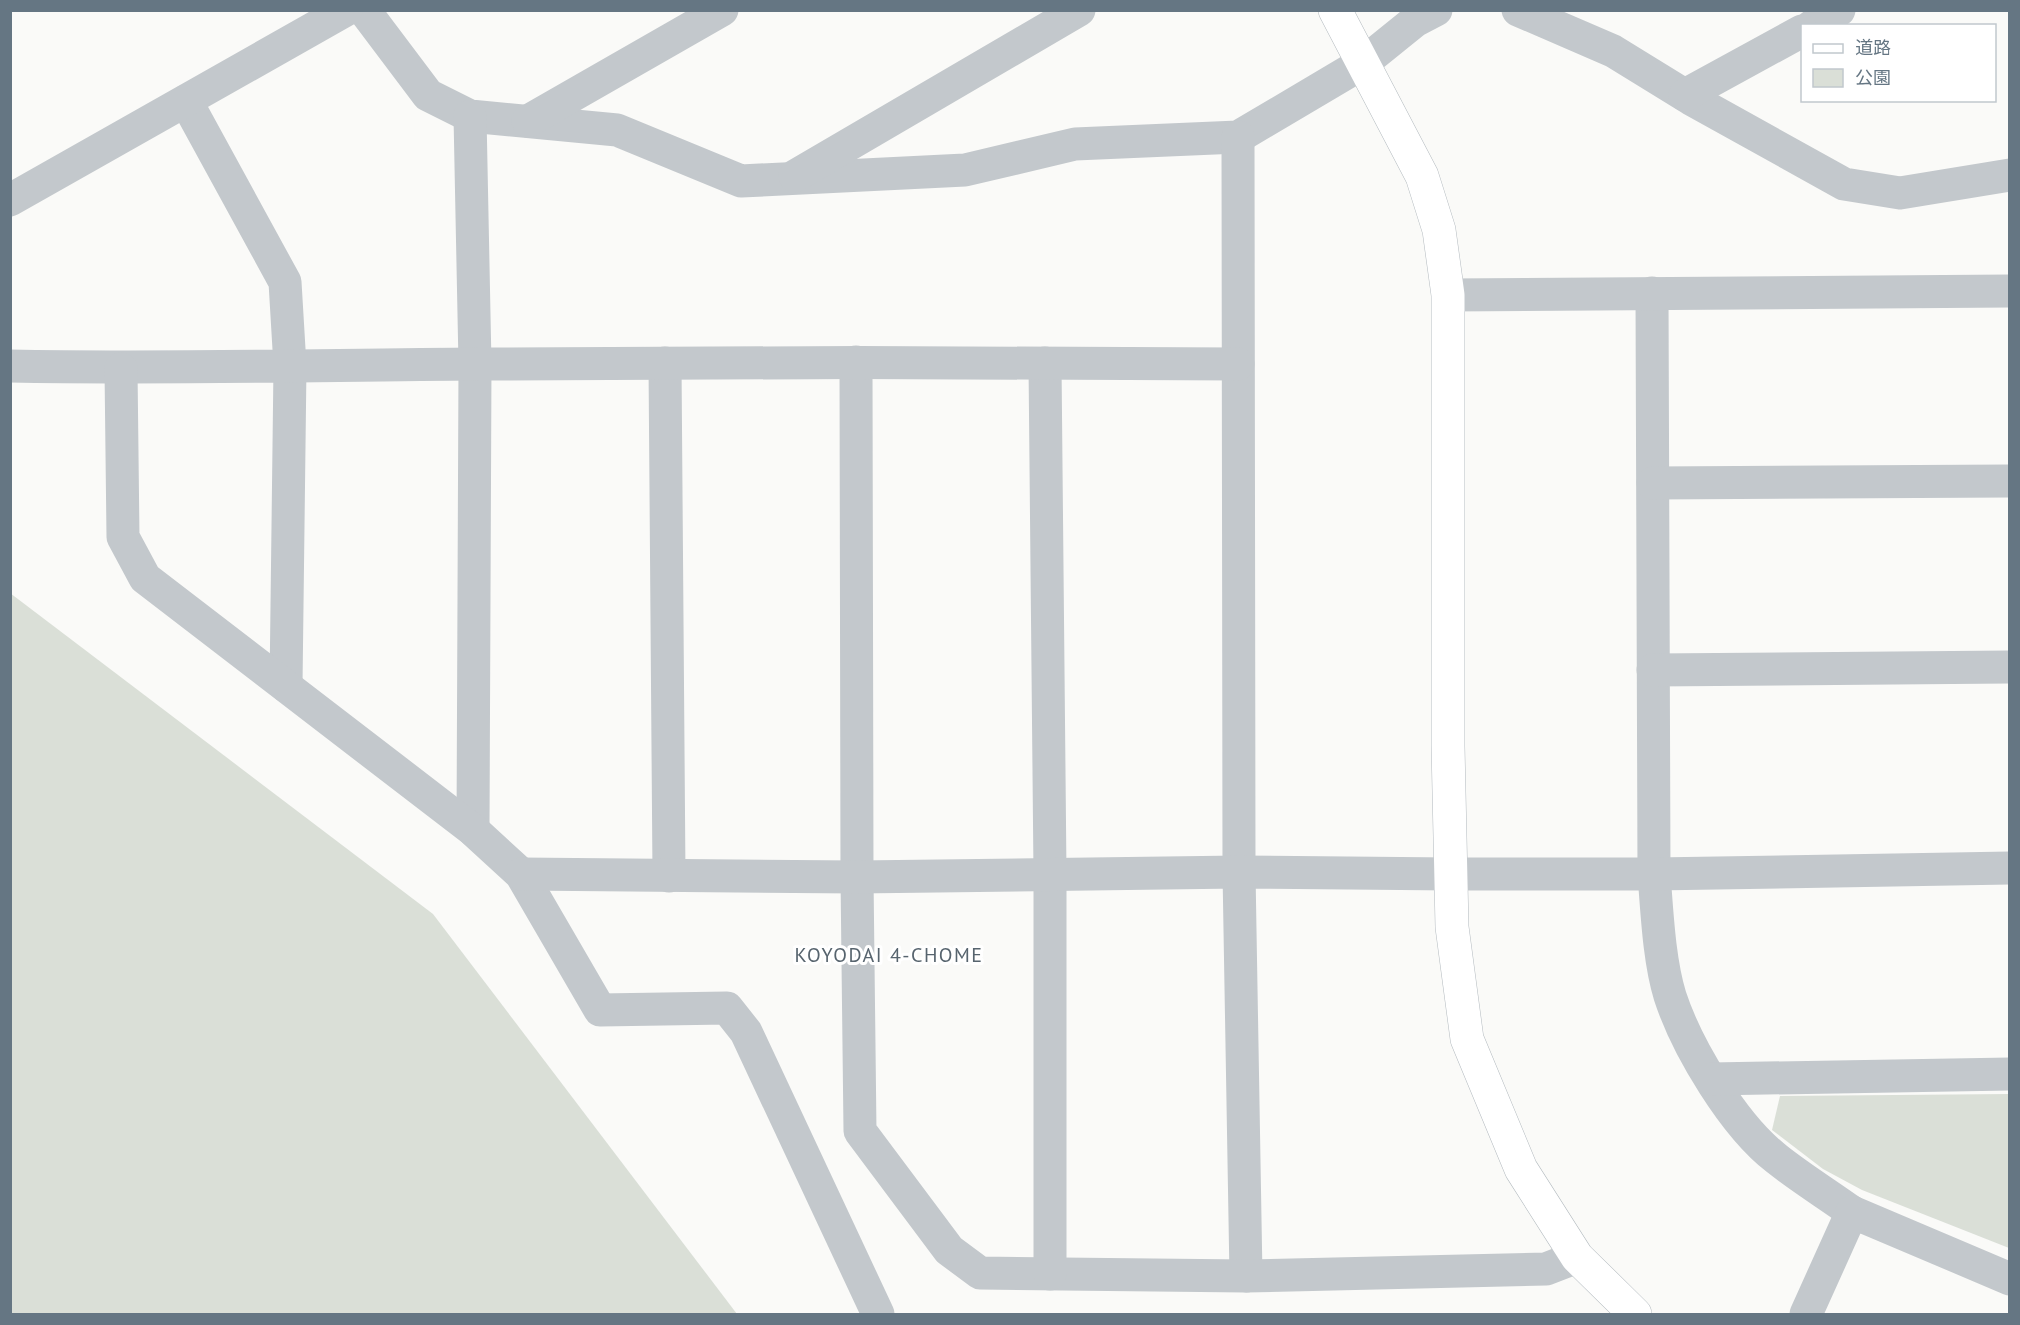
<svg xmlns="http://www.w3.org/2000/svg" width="2020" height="1325" font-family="'PT Sans','Noto Sans JP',sans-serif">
<rect width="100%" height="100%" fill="#fafaf8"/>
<g fill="#dadfd7">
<path d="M10,593L433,914L737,1314H11Z"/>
<path d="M2009,1094V1248L1862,1190L1823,1169L1772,1130L1780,1096Z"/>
</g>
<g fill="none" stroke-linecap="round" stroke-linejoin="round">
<defs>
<path id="secondary" d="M1335,10L1422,176L1439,230L1448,295V746L1452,927L1467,1039L1521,1169L1577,1257L1635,1314"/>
</defs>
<use href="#secondary" stroke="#b3babf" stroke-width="34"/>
<g stroke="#c3c8cc" stroke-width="33">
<path d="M364,10L428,95L470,116L617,130L741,181L965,170L1075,144L1238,137L1363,63L1415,21L1436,10"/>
<path d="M1518,10L1613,51L1691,99L1844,184L1900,193L2010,175"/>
<path d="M1812,26L1839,10"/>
<path d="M1685,95L1802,31"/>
<path d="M186,101L285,282L290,366L286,686"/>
<path d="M470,116L475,364L473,830"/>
<path d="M528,121L722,10"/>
<path d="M1238,137L1239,872L1246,1276"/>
<path d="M795,176L1079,10"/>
<path d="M10,200L346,10"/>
<path d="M1652,293L1654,874C1657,912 1659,960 1670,996C1687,1048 1734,1126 1777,1159C1801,1178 1827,1194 1852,1212"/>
<path d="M1448,295L2010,291"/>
<path d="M856,362L857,877L860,1131L949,1250L980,1273L1246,1276L1546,1269L1577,1257"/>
<path d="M665,363L669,876"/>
<path d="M1045,363L1050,874V1274"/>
<path d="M10,366C167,369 323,365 479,364C732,362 985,362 1238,364"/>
<path d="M121,369L123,537L145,578L473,830L521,874L600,1010L727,1008L746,1032L878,1314"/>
<path d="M1653,483L2010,481"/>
<path d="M1653,670L2010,667"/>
<path d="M521,874L857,877L1239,872L1452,874H1654L2010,868"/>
<path d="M1711,1079L2010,1074"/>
<path d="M1806,1314L1852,1212L2010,1279"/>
</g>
<use href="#secondary" stroke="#fff" stroke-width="33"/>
</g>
<g text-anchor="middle" stroke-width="6" stroke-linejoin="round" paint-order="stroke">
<g font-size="20" letter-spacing="1.5" fill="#57646e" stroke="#fff">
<text x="889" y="962">KOYODAI 4-CHOME</text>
</g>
</g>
<rect width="2020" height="1325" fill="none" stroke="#657683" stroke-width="24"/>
<rect x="1801" y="24" width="195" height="78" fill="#ffffff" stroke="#c1c8cd" stroke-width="1.5"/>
<rect x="1813" y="44" width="30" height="9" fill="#ffffff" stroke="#c1c8cd" stroke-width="1.5"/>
<text x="1855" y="54" font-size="18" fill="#657683">道路</text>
<rect x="1813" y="69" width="30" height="18" fill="#dadfd7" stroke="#c1c8cd" stroke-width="1.5"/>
<text x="1855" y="84" font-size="18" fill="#657683">公園</text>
</svg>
